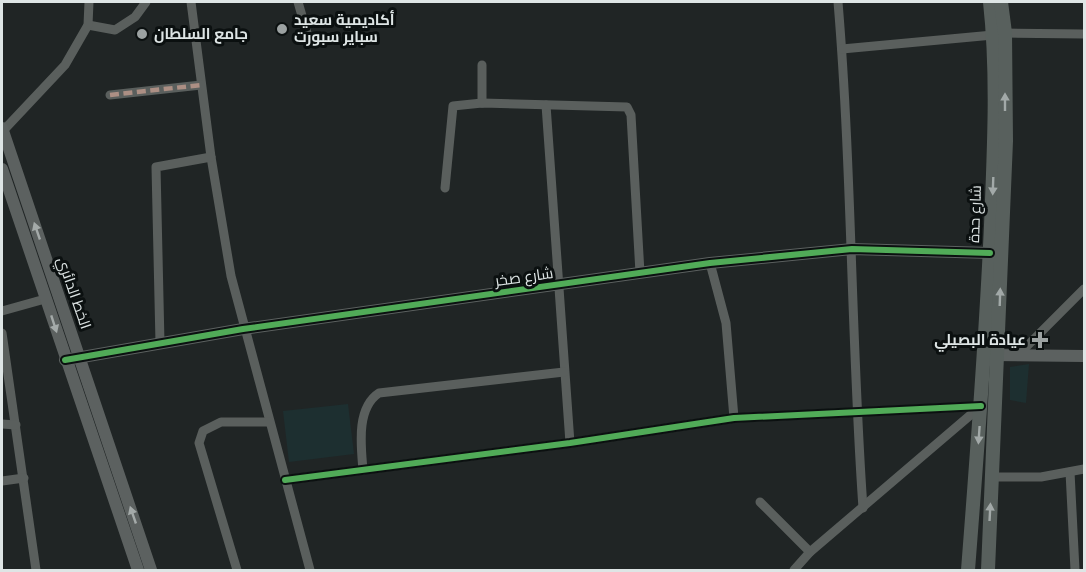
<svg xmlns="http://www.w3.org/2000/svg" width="1086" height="572" font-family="'Golos Text',Cairo,sans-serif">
<rect width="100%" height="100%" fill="#202525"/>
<g fill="#1d2f30">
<path d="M1029,364L1026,403L1010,400V367Z"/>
<path d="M348,404L354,454L289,462L283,411Z"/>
</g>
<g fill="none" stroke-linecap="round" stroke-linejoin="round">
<g stroke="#5a5f5d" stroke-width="9">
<path d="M191,2L211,157L231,276L310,570"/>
<path d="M298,2L307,33"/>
<path d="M838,2C852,170 851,339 863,508"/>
<path d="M88,25L115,30L135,17L146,2"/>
<path d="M1005,33L1084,34"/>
<path d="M842,49L993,35"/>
<path d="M482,65V103"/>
<path d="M110,95L201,85"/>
<path d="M546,105L570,443"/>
<path d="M3,131L65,65L88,25L89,2"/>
<path d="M445,188L453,106L482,103L627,107L631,115L640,273"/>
<path d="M710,263L726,323L734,418"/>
<path d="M2,311L45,299"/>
<path d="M2,333L36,570"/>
<path d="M160,343L156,167L211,157"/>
<path d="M1017,356L1084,289"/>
<path d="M2,424L16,425"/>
<path d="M363,470C361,446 356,408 379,393L564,372"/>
<path d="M1070,472L1075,570"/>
<path d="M992,477H1041L1084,469"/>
<path d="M285,480L570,443L734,418L981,406"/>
<path d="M2,481L24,478"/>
<path d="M760,502L810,552"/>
<path d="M237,570L199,443L203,431L221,422H269"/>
<path d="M794,570L810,552L981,406"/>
</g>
<g stroke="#5c6160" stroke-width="12">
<path d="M2,128L151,570"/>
<path d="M2,169L138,570"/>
<path d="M990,355L1084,356"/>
<path d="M65,360L243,329L710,263L852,249L990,253"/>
</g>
<g stroke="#58605d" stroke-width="14">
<path d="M968,570C977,455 986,340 991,225C994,150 998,75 990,2"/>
<path d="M988,570L1006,141L1005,33L1001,2"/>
</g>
<path stroke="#ac8f84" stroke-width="4.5" stroke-dasharray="9 4.5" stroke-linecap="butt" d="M110,95L201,85"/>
<defs>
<g id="cycleway">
<path d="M65,360L243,329L710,263L852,249L990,253"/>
<path d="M285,480L570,443L734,418L981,406"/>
</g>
</defs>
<use href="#cycleway" stroke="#0b1010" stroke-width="10"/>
<use href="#cycleway" stroke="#51ab58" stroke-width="6"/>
</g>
<defs><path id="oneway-solid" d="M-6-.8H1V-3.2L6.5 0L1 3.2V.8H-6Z" transform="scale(1.5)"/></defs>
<g fill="#a2a9a8">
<use href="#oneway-solid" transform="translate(1005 102) rotate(-90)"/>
<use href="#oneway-solid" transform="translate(993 186) rotate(92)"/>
<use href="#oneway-solid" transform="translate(1000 297) rotate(-88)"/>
<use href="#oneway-solid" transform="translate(979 435) rotate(94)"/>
<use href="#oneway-solid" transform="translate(990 512) rotate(-87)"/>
</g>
<g fill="#a4aaa9">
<use href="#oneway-solid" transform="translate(37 231) rotate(-109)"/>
<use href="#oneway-solid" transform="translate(54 324) rotate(72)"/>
<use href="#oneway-solid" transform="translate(133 515) rotate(-109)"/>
</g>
<g fill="#9ca2a2" stroke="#0b1010" stroke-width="2">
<circle cx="282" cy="29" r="6"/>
<circle cx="142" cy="34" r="6"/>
<path d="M1037 331h6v6h6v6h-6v6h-6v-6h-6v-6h6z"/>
</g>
<g text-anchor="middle" stroke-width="6" stroke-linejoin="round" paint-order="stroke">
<g font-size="15" font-weight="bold" fill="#dee5e5" stroke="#0b1010" text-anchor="start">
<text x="294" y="25">أكاديمية سعيد<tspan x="294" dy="17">سباير سبورت</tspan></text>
<text x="154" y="39">جامع السلطان</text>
<text x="1026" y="345" text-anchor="end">عيادة البصيلي</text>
</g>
<g font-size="15" fill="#dee5e5" stroke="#0b1010">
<text transform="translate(975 214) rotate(-88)" y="5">شارع حدة</text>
<text transform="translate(524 277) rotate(-8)" y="5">شارع صخر</text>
<text transform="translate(74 293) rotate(71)" y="5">الخط الدائري</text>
</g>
</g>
<rect width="1086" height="572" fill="none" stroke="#dee5e5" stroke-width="6"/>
</svg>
